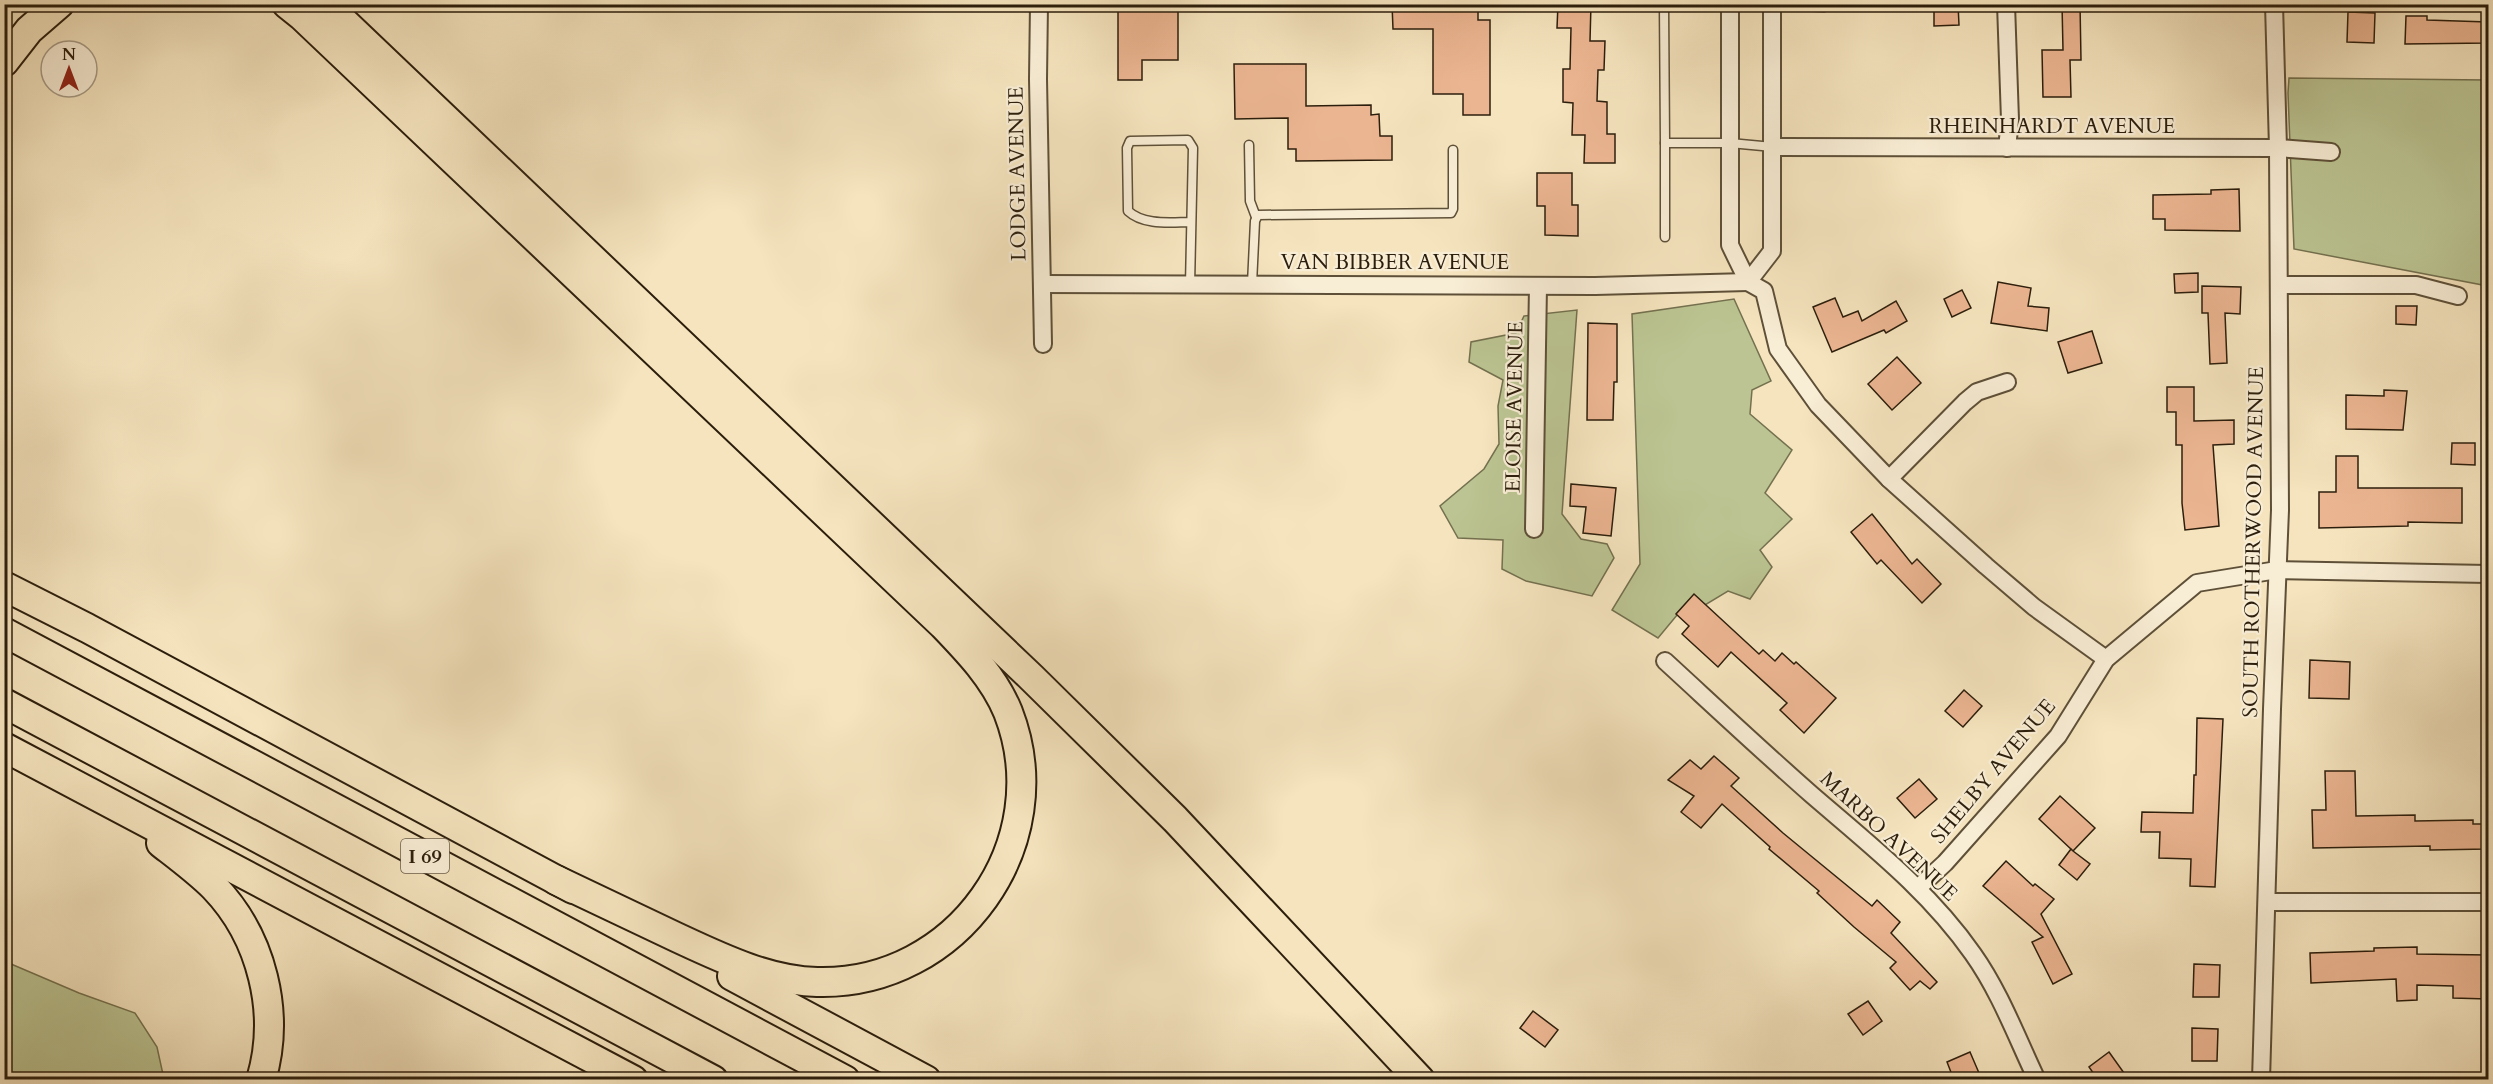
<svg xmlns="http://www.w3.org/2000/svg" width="2493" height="1084" font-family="Cardo,serif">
<rect width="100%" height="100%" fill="#f5e4be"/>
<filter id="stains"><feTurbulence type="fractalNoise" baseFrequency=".00333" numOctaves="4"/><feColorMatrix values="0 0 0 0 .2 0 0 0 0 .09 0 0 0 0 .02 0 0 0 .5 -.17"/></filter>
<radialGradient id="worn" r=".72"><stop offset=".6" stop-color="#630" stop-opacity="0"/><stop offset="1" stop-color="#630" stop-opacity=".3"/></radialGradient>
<g fill="#bbc492" stroke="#74714f" stroke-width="1.5">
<path d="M2289,78L2488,80V286L2294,249L2288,93Z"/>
<path d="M1734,299L1771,381L1752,390L1750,414L1792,450L1765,493L1792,519L1760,550L1772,567L1750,599L1728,591L1705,605L1687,603L1658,638L1612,610L1640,564L1632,314Z"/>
<path d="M1577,310L1562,514L1581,539L1607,544L1614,558L1592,596L1526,581L1502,569L1503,540L1458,538L1440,506L1484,469L1499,444L1498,406L1503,380L1469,362L1471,342L1516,333L1524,316Z"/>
<path d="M4,961L79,993L135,1013L157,1047L164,1079H5Z"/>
</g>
<g fill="#ebb591" stroke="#2c1e0c" stroke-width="1.5">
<path d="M1118,4H1178V60H1142V80H1118Z"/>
<path d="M1392,4H1447V11H1478V20H1490V115H1463V94H1433V29H1393Z"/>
<path d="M1558,4H1591L1590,41H1605L1604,70H1598L1597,101L1607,102V134H1615V163H1584L1585,135H1572L1573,103L1563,102V69H1570L1571,28H1557Z"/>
<path d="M1934,4H1958L1959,25L1934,26Z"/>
<path d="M2062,4H2080L2081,60H2070L2071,97H2043L2042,50H2063Z"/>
<path d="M2348,12L2375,13L2374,43L2347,42Z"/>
<path d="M2406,16H2427V20L2488,22V43L2405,44Z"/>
<path d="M1234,64H1306V106L1371,105V115L1379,114L1380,136H1392V160L1296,161V149H1288V118L1235,119Z"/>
<path d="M1537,173H1572V205H1578V236L1545,235V206H1537Z"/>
<path d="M2239,189L2240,231L2165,230V219H2153V195L2211,194V190Z"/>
<path d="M2198,273V292L2175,293L2174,274Z"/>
<path d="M1998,282L2031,288L2028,306L2049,308L2047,331L1991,323Z"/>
<path d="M2202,286L2241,287L2240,314L2225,313L2227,363L2210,364L2208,313H2202Z"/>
<path d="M1962,290L1971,308L1952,317L1944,299Z"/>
<path d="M1835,298L1843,317L1858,311L1862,321L1896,301L1907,321L1886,333L1884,330L1832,352L1813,307Z"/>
<path d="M2396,306H2417L2416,325L2396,324Z"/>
<path d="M1588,323L1617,324V382H1614L1613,420H1587Z"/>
<path d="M2092,331L2102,363L2068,373L2058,342Z"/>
<path d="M1897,357L1921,383L1892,410L1868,384Z"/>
<path d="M2167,387H2194V421L2234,420V444L2213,445L2219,526L2185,530L2182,503V445H2176V412H2167Z"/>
<path d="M2384,390L2407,391L2403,430L2346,429V395L2384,396Z"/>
<path d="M2452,443H2475V465L2451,464Z"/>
<path d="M2336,456H2358V488H2462V523L2408,522V526L2319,528V492H2336Z"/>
<path d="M1571,484L1616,488L1611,536L1583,533L1586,507L1570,506Z"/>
<path d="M1872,514L1912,564L1917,559L1941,584L1922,603L1881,560L1877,564L1851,532Z"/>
<path d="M1694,594L1759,654L1763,650L1775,661L1782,653L1794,664L1796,662L1836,698L1804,733L1780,710L1787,703L1731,652L1718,667L1682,634L1689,626L1676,614Z"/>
<path d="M2310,660L2350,662L2349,699L2309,698Z"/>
<path d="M1964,690L1982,706L1963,727L1945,711Z"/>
<path d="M2197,718L2223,719L2215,887L2190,886L2191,859L2159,858L2160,832H2141L2142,812L2193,813L2194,775H2196Z"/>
<path d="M1714,756L1739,778L1731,786L1783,833L1872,906L1877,900L1900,922L1891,933L1937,982L1930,989L1920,981L1910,990L1890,968L1896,962L1854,927L1817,893L1819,891L1769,849L1770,847L1722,804L1701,828L1681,812L1694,796L1668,780L1690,760L1701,769Z"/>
<path d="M2325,771H2355L2356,816L2415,815V821L2473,820V824H2488V849L2430,850V846L2313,848L2312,810H2326Z"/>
<path d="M1919,779L1937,799L1915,818L1897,798Z"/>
<path d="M2060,796L2095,828L2073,851L2090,864L2077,880L2059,865L2071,849L2073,851L2039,819Z"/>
<path d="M2006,861L2033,886L2035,884L2054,899L2041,914L2072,974L2053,984L2032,942L2043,937L1983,886Z"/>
<path d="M2417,947V954L2488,955V999L2453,998V986L2417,985V1000L2397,1001L2396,979L2311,983L2310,953L2374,951V948Z"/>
<path d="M2194,964L2220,965L2219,997H2193Z"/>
<path d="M1868,1001L1882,1021L1863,1035L1848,1014Z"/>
<path d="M1533,1011L1558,1030L1545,1047L1520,1028Z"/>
<path d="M2192,1028L2218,1029L2217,1061H2192Z"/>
<path d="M1970,1052L1982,1080H1954L1947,1062Z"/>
<path d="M2109,1052L2129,1080H2098L2089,1067Z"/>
</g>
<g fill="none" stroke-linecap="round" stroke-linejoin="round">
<defs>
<g id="service">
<path d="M1664,4L1665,143H1730L1773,147"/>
<path d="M1772,5L1824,7L1828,4"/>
<path d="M1665,143V237"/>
<path d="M1249,145L1250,201L1256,217"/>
<path d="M1252,284L1255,221L1258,215L1451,213L1453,209V150"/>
<path d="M1190,285L1193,148L1188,140L1130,141L1127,148L1128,211C1144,226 1172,222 1191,222"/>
</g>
<g id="minor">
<path d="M1039,4L1038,79L1043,344"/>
<path d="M1730,4V245L1748,282"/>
<path d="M2006,4L2010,120L2007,148"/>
<path d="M1773,147L2278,148L2331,152"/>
<path d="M1748,282L1764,291L1778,349L1818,405L1889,479L1986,566L2034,607L2106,659"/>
<path d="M1748,282L1772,251V4"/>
<path d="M1042,284L1595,286L1748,282"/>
<path d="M2279,285H2416L2458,296"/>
<path d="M1889,479L1965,402L1977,392L2007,382"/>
<path d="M1534,529L1538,286"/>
<path d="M1665,661C1714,706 1762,751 1812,795C1870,845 1929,891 1973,954C2000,992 2017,1038 2037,1080"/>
<path d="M1919,887L1945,863L2058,736L2106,659L2197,583L2277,570L2488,574"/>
<path d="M2268,902H2488"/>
<path d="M2261,1080L2272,709L2280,510L2278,148L2274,4"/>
</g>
<g id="motorway">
<path d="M287,4L302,16L943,625C968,651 994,678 1008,712C1059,843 957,986 817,982C768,981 719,957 676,937C636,918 596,899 556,880"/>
<path d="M325,4L1032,678L1175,819L1420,1080"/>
<path d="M4,62L29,30L59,4"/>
<path d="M4,586L87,628L573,889"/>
<path d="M4,632L845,1080"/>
<path d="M4,703L713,1080"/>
<path d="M4,747L633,1080"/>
<path d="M161,843C179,857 198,871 214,887C262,937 281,1013 261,1080"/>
<path d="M732,976L926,1080"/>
</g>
</defs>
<use href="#service" stroke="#5e5038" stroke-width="11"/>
<use href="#minor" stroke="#5e5038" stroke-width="20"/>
<use href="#motorway" stroke="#2c1e0c" stroke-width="32"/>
<use href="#service" stroke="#f8edd5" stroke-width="8"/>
<use href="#minor" stroke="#f8edd5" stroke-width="16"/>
<use href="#motorway" stroke="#f5e4be" stroke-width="28"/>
</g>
<g text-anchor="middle" stroke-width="4.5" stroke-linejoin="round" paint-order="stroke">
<rect fill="#f8edd5" stroke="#695c48" stroke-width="1.5" x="401" y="839" width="48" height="34" rx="4.5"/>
<g font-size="20" font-weight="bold" fill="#2c1e0c">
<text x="425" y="863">I 69</text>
</g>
<g font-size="21" fill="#2c1e0c" stroke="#f8edd5">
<text x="2052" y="133">RHEINHARDT AVENUE</text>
<text transform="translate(1017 174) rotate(-91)" y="7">LODGE AVENUE</text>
<text x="1395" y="269">VAN BIBBER AVENUE</text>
<text transform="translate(1514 407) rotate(-89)" y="7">ELOISE AVENUE</text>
<text transform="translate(2253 542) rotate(-89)" y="7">SOUTH ROTHERWOOD AVENUE</text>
<text transform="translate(1993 771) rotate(-50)" y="7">SHELBY AVENUE</text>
<text transform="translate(1889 836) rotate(43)" y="7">MARBO AVENUE</text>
</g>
</g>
<rect width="2493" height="1084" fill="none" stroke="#f5e4be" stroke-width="24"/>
<rect x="6" y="6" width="2481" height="1072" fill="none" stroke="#2c1e0c" stroke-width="3"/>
<rect x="12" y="12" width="2469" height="1060" fill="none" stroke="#2c1e0c" stroke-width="1.5"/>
<g transform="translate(69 69)"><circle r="28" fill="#f8edd5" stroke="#a69a85" stroke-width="1.5"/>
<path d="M0-4.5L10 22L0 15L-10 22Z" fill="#8f2418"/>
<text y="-9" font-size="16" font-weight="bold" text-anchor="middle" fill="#2c1e0c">N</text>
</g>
<rect width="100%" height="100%" filter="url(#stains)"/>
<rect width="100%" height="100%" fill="url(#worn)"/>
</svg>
